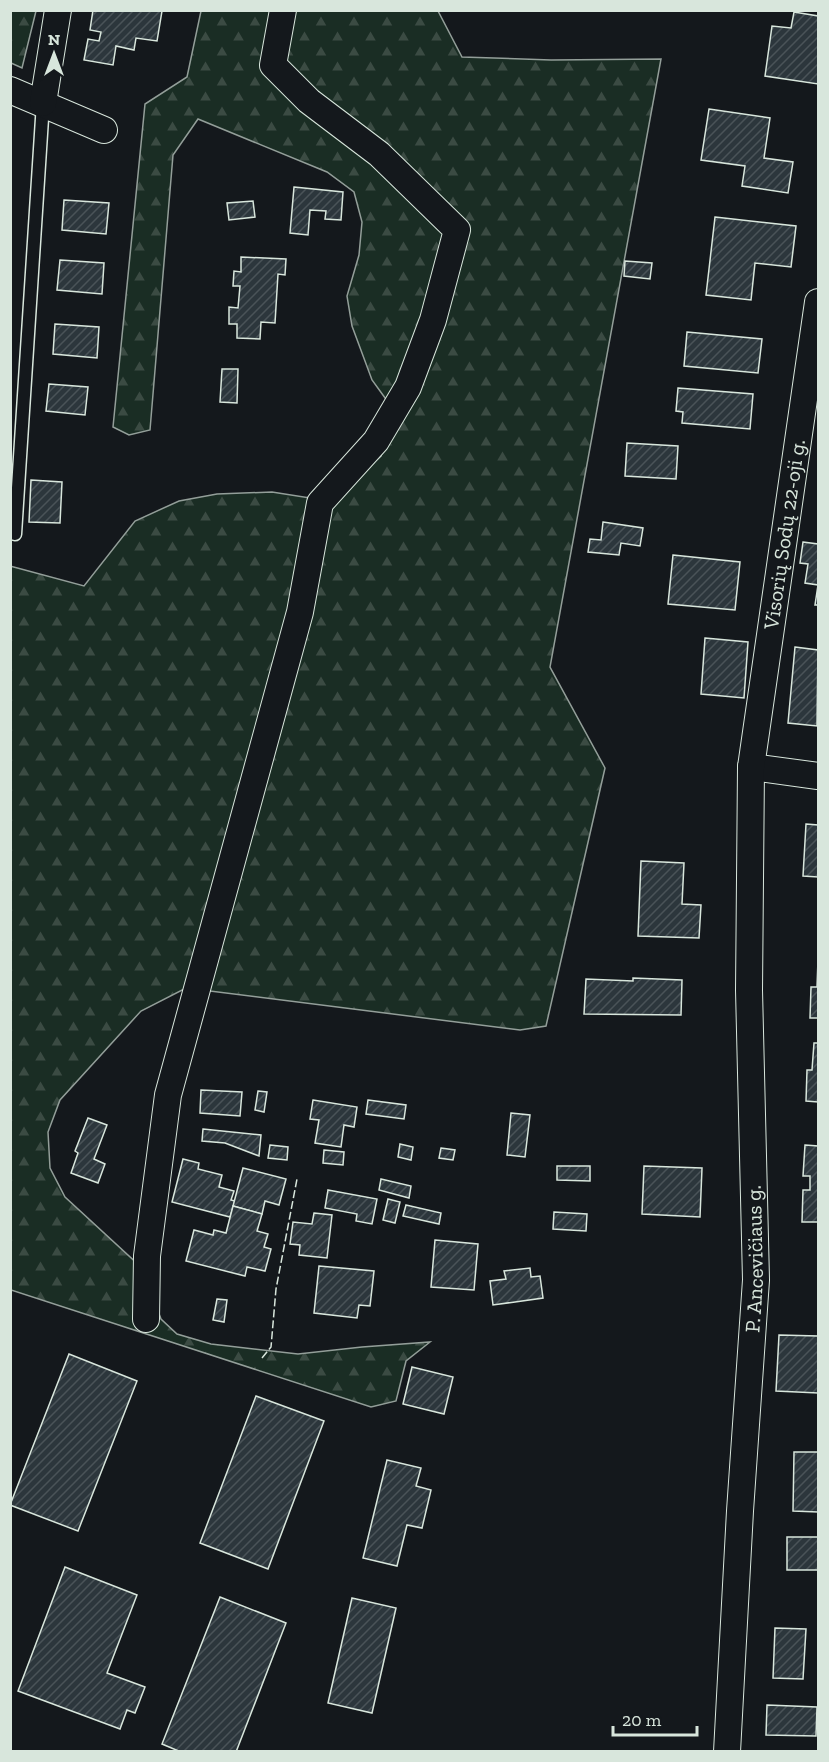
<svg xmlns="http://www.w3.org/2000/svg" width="829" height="1762" font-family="'Zilla Slab',serif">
<defs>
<pattern id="forest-firs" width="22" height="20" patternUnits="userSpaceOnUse" patternTransform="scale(1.5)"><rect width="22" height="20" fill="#1a2d24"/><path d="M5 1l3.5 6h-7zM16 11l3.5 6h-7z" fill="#3b4b43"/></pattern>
<pattern id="building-hatch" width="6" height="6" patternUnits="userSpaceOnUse" patternTransform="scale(1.5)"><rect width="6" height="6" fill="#2c363c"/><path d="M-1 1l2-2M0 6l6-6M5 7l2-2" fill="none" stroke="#4a5358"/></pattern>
</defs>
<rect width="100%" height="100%" fill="#14181c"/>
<g fill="url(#forest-firs)" stroke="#939e99" stroke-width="1.5">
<path d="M10,11H36L22,68L11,63Z"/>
<path d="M201,11H438L462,57L551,60L661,59L550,667L605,768L546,1026L520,1030L186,988L141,1011L60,1100L48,1132L50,1168L65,1197L142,1268L161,1319L177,1334L211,1344L298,1354L362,1347L430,1342L406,1361L396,1401L371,1407L11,1290L10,566L84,586L135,521L179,501L217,494L272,492L329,501L381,456L388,402L372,380L352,326L347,296L359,255L362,222L354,192L327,172L198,119L173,155L150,430L129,435L113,427L145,104L187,77Z"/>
</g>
<g fill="url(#building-hatch)" stroke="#d8e6dc" stroke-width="1.5">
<path d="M93,10L162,11L157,41L136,38L134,50L116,46L113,65L84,60L88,39L99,41L101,32L90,30Z"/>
<path d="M794,12L818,16V84L765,76L772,26L791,28Z"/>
<path d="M709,109L770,118L764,158L793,162L788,193L742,186L745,166L701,160Z"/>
<path d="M294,187L343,192L341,220L325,219L326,211L310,210L308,235L290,233Z"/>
<path d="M64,200L109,203L106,234L62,230Z"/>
<path d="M253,201L255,217L229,220L227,203Z"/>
<path d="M715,217L796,226L791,267L755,263L751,300L706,295Z"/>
<path d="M241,257L286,259L285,275L278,274L275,323L261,322L260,339L237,338V324H229V307L238,308L240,286H233L234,271L241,272Z"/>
<path d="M60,260L104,263L102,294L57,290Z"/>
<path d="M625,261L652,263L650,279L624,276Z"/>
<path d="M55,324L99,327L97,358L53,354Z"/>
<path d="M687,332L762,339L758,373L684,366Z"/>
<path d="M222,369H238L237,403L220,402Z"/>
<path d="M49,384L88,387L85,415L46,411Z"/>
<path d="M678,388L753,394L750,429L682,423L683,412L676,411Z"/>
<path d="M627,443L678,446L676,479L625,476Z"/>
<path d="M31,480L62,482L60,523L29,522Z"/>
<path d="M603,522L643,528L640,546L621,543L619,555L588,552L590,539L601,540Z"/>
<path d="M803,542L818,544V605H815L818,585L805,583L808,564L800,563Z"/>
<path d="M673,555L740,562L735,610L668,604Z"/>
<path d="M705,638L748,642L744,698L701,694Z"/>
<path d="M795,647L818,650L817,726L788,723Z"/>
<path d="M806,824L818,825V877L803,876Z"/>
<path d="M641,861L684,863L682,904L701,905L699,938L638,936Z"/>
<path d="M818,960V1018H810L811,987H817Z"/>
<path d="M633,978L682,980L681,1015L584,1014L586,979L633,981Z"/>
<path d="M814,1043H818V1102L806,1101L807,1070H812Z"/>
<path d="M201,1090L242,1092L240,1116L200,1113Z"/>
<path d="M258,1091L267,1092L264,1112L255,1110Z"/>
<path d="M313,1100L357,1107L354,1127L344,1125L341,1147L315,1143L319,1120L310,1119Z"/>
<path d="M368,1100L406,1105L404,1119L366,1114Z"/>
<path d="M511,1113L530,1115L525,1157L507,1155Z"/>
<path d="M88,1118L107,1125L94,1159L105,1164L98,1183L71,1173L78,1153L75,1151Z"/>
<path d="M203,1129L261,1135L259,1156L225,1143L202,1141Z"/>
<path d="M400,1144L413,1147L411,1160L398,1157Z"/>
<path d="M270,1145L288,1147L287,1160L268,1158Z"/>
<path d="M805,1145L818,1146V1222H802L803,1190H810V1176H803Z"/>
<path d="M441,1148L455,1150L453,1160L439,1158Z"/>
<path d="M324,1150L344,1152L343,1165L323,1163Z"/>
<path d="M183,1159L199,1163L198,1169L222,1175L219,1187L234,1191L231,1200L235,1201L230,1217L172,1202Z"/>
<path d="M557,1166H590V1181L557,1180Z"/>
<path d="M644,1166L702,1168L700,1217L642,1214Z"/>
<path d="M243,1168L286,1179L279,1205L265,1201L262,1214L233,1206Z"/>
<path d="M381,1179L411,1186L409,1198L379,1190Z"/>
<path d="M328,1190L377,1199L372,1224L356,1221L357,1214L325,1208Z"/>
<path d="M388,1199L400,1202L395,1223L383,1220Z"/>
<path d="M406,1205L441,1213L439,1224L403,1216Z"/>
<path d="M233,1206L262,1214L257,1231L268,1234L264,1247L271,1249L265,1271L247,1267L245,1276L186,1261L194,1230L213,1235L214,1230L226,1233Z"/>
<path d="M554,1212L587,1214L586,1231L553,1229Z"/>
<path d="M314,1213L332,1215L327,1258L299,1255L300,1245L290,1244L293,1222L312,1224Z"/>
<path d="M435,1240L478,1244L474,1290L431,1287Z"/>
<path d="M319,1266L374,1271L370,1306L359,1305L357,1318L314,1313Z"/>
<path d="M530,1268L531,1277L540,1276L543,1298L493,1305L490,1281L506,1279L504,1271Z"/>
<path d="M217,1299L227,1300L224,1322L213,1320Z"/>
<path d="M779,1335L818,1336V1393L776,1391Z"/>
<path d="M69,1354L137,1381L78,1531L10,1505Z"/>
<path d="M412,1367L453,1377L444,1414L403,1404Z"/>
<path d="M256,1396L324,1421L268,1569L200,1543Z"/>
<path d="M794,1452H818V1512L793,1511Z"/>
<path d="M387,1460L421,1468L416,1486L431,1490L422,1528L407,1525L397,1566L363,1558Z"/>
<rect x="787" y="1537" width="31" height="33"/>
<path d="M65,1567L137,1595L107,1673L145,1687L135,1713L127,1710L120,1729L18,1691Z"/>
<path d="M220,1597L286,1623L236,1752H181L162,1744Z"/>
<path d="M352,1598L396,1608L372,1713L328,1703Z"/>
<path d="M775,1628L806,1629L803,1679L773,1678Z"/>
<path d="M767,1705L817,1707L816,1736L766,1735Z"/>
</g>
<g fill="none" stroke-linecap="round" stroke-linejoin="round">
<defs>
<path id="service" d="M15,534L43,103"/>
<g id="minor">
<path d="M10,90L104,130"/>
<path d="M43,103L58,10"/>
<path d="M751,767L818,776"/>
<path d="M146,1319L147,1256L168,1095L300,612L320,503L376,441L408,387L433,320L457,230L379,154L309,101L273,65L283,10"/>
<path id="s1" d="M727,1752L740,1511L756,1280L749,990L751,767L818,302"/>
</g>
</defs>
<use href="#service" stroke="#d8e6dc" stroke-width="15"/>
<use href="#minor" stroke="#d8e6dc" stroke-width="28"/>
<use href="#service" stroke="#14181c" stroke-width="12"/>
<use href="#minor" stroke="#14181c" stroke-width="26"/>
<path stroke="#d8e6dc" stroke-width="1.5" stroke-dasharray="8 3" stroke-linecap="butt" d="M262,1358L271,1347L276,1289L297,1179"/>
</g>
<g text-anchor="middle" stroke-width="4.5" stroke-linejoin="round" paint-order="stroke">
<g font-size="21" fill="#d8e6dc" stroke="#14181c">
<text dy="7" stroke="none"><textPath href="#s1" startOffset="1221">Visorių Sodų 22-oji g.</textPath></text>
<text dy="7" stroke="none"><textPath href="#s1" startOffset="494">P. Ancevičiaus g.</textPath></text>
</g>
</g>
<rect width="829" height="1762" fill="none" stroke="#d8e6dc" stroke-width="24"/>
<g transform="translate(54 54)" stroke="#14181c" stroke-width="4.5" paint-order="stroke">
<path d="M0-4.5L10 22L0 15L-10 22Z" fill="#d8e6dc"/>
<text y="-9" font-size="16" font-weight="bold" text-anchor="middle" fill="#d8e6dc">N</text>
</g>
<path d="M613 1726v9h84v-9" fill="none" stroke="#d8e6dc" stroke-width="3"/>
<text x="622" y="1726" font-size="18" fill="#d8e6dc" stroke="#14181c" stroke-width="4.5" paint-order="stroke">20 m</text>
</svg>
